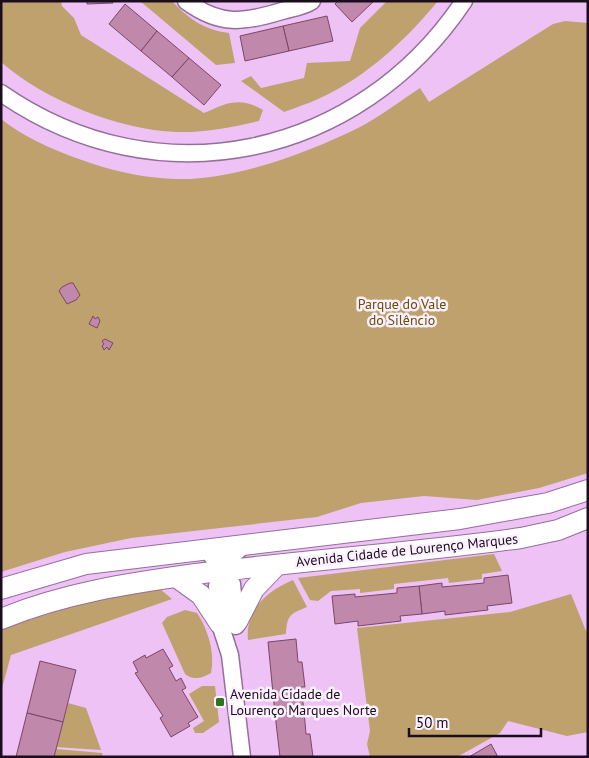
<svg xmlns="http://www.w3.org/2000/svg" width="589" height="758" font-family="'PT Sans',sans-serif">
<rect width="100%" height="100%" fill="#eec2f5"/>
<g fill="#bfa16d">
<path d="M1,1H61L62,6L74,18L81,35L204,113C226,103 240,96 263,110L259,121C232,127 204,133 176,132C119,130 44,100 1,62Z"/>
<path d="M140,1H172C189,19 204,30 229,33L235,63L216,65Z"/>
<path d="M387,1H438C409,36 374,70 334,91C318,100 301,106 284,112L241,81L251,76L261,88L304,78L307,63L350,61L360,28Z"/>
<path d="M565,21L588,23V473L539,488L477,500L424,496L361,503L317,517L131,538L65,552L1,572V119C24,137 51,149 79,159C109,170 142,178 175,179C233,181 308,153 360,127C381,116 400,101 420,88L429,102L553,24Z"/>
<path d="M494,554L502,571L482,574V579L449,583L448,578L394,584V589L360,593V589L331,591L318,601L310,600L298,578Z"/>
<path d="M293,580L307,607C290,614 287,615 286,634L248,640C245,610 267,591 293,580Z"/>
<path d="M160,589L172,599L11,655L1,692V629L79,604Z"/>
<path d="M571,594L588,636V732L567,736L508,721L500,733L457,757H370L367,744L370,731L357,628L510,612Z"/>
<path d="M185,610L197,613C208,630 215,652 211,673C202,678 194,681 185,674L162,623L167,617Z"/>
<path d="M202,686H215L219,722L203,733H195L193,728L204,721L189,694Z"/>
<path d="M68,703L86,708L101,750L56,747Z"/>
<path d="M56,749L102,753L103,757H54Z"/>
</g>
<g fill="#c088aa" stroke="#7a4768">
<path d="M87,1H112L113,3L87,4Z"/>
<path d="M338,1H374L352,22L335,4Z"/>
<path d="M125,4L157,31L141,51L109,24Z"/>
<path d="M327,16L333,41L289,51L283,26Z"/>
<path d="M283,26L289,51L245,61L240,36Z"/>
<path d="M157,31L189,58L172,77L141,51Z"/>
<path d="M189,58L221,85L204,105L172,77Z"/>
<path d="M70,283H73L80,295L76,300L67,304L59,291L62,287Z"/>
<path d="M93,316L95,319L98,317L100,321L97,328L89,324Z"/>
<path d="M105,339L113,343L109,350L107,347L104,350L102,346L104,344L102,341Z"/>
<path d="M508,575L512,603L487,606L488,610L445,615V611L422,614L419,586L442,583V587L484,583V578Z"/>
<path d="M419,586L422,614L400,616L401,621L358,626V621L335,624L332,596L355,594V597L397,593V588Z"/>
<path d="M296,639L298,662H302L305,687H301L304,711L275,714L268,642Z"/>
<path d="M163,649L173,666L169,668L176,681L181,678L186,688L182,690L198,717L188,723L190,726L171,737L160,718L163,716L135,673L138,672L133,662L145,655L146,658Z"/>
<path d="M40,661L76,670L63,722L27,713Z"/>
<path d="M304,711L306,734H310L313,757H280L275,714Z"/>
<path d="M27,713L63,722L54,757H16Z"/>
<path d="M491,744L498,757H469Z"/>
</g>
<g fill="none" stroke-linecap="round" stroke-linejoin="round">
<defs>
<g id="minor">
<path d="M186,1C220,26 243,23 282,11C292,8 303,7 312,1"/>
<path d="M1,93C158,202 359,158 464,1"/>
<path d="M207,549L232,584L236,626"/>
<path d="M242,757L230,655L220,624L217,586L231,557L245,544"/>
</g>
<g id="tertiary">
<path d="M176,577L201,595L220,624"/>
<path d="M1,589L86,564L460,519L548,503L588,490"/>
<path d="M1,619C64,593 130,583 196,574C304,560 413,553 521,538L558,530L588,518"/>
<path d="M237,622L254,589L277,565"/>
</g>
</defs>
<use href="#minor" stroke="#966e9c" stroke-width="19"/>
<use href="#tertiary" stroke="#966e9c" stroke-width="22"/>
<use href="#minor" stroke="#fff" stroke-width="16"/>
<use href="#tertiary" stroke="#fff" stroke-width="20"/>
</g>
<rect fill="#27761e" stroke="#fdf0ff" stroke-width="2" x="215" y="697" width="10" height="10" rx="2.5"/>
<g text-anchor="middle" stroke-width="5" stroke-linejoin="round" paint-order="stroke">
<g font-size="14" fill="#6a4c04" stroke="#fdf0ff">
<text x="402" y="309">Parque do Vale<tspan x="402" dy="16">do Silêncio</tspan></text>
</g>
<g font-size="14" fill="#1b0c1e" stroke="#fdf0ff">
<text transform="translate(407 550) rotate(-6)" y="5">Avenida Cidade de Lourenço Marques</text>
</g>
<g font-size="14" fill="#1b0c1e" stroke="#fdf0ff" text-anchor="start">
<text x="230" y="699">Avenida Cidade de<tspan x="230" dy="16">Lourenço Marques Norte</tspan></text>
</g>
</g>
<rect width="589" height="758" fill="none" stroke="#1b0c1e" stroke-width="5"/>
<path d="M409 728v8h132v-8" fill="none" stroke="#1b0c1e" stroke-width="2.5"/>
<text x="416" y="728" font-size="15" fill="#1b0c1e" stroke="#fdf0ff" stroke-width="4" paint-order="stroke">50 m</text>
</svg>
